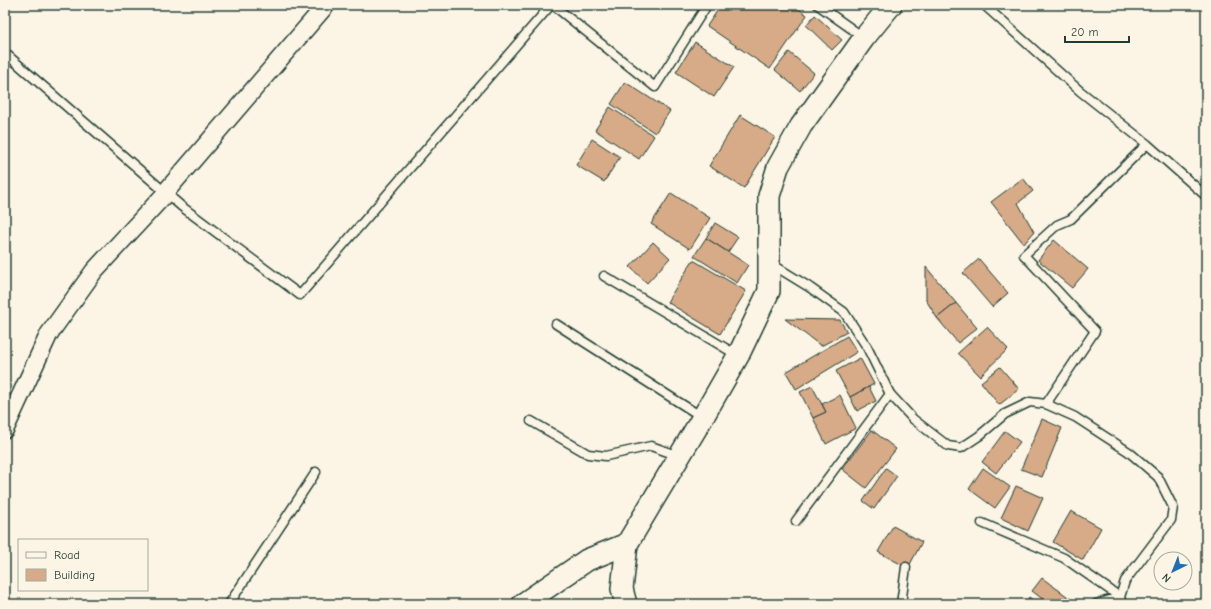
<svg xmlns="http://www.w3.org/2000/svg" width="1211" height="609" font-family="'Comic Neue',sans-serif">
<rect width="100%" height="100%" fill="#fcf5e5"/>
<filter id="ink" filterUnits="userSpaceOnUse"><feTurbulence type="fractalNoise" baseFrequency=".025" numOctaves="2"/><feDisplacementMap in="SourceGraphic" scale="8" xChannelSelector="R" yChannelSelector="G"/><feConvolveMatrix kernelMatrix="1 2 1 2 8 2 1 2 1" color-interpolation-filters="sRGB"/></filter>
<g filter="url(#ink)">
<g fill="#d7aa88" stroke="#1f3d34">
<path d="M721,5H793L807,15L770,69L707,26Z"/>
<path d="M815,15L842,40L832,50L806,25Z"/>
<path d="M695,42L734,67L714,97L676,72Z"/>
<path d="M789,52L814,73L800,91L775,70Z"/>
<path d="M625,82L670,111L655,133L611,104Z"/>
<path d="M610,107L654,136L639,159L595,130Z"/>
<path d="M740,115L775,137L744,188L709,166Z"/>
<path d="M592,139L620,157L604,182L576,165Z"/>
<path d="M1023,178L1033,191L1018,203L1034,232L1024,244L991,202Z"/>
<path d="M671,193L710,218L690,249L651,224Z"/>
<path d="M715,223L738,237L728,252L706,238Z"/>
<path d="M706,238L748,265L737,283L694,256Z"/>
<path d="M1054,240L1088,269L1072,288L1038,260Z"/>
<path d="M653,242L670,258L647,283L630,267Z"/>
<path d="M979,259L1008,293L992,307L963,273Z"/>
<path d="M693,260L746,291L720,334L667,302Z"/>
<path d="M926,267L956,303L937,318L926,300Z"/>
<path d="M956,303L977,328L958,343L937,318Z"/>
<path d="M785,319L840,320L847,332L821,346Z"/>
<path d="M987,327L1008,349L980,376L958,353Z"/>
<path d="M847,336L857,352L796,389L786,372Z"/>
<path d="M860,358L874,384L850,397L836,371Z"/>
<path d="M1000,367L1019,389L999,405L981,382Z"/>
<path d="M812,386L826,412L813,418L800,392Z"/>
<path d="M869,387L876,401L857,411L850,397Z"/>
<path d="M840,395L856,428L826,444L813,418L826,412L822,404Z"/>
<path d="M1042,419L1062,428L1042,477L1021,469Z"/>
<path d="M872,430L896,449L866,488L842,469Z"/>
<path d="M1005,431L1020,442L996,473L982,462Z"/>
<path d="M886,468L897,476L874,509L863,501Z"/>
<path d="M983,468L1010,487L995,508L969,489Z"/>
<path d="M1016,486L1043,498L1028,531L1001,518Z"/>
<path d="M1071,511L1101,528L1083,560L1053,542Z"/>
<path d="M893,526L922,542L908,568L878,552Z"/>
<path d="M1042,578L1075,602L1074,604H1049L1032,591Z"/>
<path d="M1029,597L1038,604H1024Z"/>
</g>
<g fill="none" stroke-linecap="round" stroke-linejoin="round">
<defs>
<g id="service">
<path d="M553,5L655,87L707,5"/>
<path d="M818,5L863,37"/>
<path d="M984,5L1080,91L1147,144L1206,196"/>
<path d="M5,53L181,206L300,295L551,5"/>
<path d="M770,263L809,287L844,312L867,347L890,394L913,419L948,446L961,448L979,436L1005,414L1030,402L1046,404L1075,417L1129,452L1158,477L1173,507L1171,520L1125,581L1120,597L1122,604"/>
<path d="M604,276L737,355"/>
<path d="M556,324L702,417"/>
<path d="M1046,404L1095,331L1024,255L1057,225L1071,219L1147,144"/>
<path d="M531,421L588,454L606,456L651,446L679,456"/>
<path d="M796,521L890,394"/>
<path d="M982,523L1064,558L1120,597"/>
<path d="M229,604L316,472"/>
<path d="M901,604L906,567"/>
<path d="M1096,604L1120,597"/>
</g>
<path id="minor" d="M5,429L49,334L94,271L166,193L169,188L326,5"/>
<g id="tertiary">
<path d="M523,604L587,560L627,544"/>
<path d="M626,604L622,589L627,544L703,417L738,356L769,291V196L778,167L801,126L864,38L891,5"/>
</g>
</defs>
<use href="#service" stroke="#1f3d34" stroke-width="11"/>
<use href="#minor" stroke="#1f3d34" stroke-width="20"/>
<use href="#tertiary" stroke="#1f3d34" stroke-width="24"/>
<use href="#service" stroke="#fcf5e5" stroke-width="8"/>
<use href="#minor" stroke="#fcf5e5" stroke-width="17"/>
<use href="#tertiary" stroke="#fcf5e5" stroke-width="21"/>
</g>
</g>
<rect width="1211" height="609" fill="none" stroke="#fcf5e5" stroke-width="20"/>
<rect x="10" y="10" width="1191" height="589" fill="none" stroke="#1f3d34" stroke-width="1.5" filter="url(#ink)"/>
<rect x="18" y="539" width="130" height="52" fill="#fcf5e5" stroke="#a4ab9e"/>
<rect x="26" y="552" width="20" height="6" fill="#fcf5e5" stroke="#a4ab9e"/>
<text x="54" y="559" font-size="12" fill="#1f3d34">Road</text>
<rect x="26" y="569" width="20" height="12" fill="#d7aa88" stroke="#a4ab9e"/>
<text x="54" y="579" font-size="12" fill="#1f3d34">Building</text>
<g transform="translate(1173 571) rotate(223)"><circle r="19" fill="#fcf5e5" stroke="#a4ab9e"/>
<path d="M0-3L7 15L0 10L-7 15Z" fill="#1f6fb2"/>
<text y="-6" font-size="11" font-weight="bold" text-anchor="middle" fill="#1f3d34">N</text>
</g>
<path d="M1065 36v6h64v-6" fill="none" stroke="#1f3d34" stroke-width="2"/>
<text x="1071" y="36" font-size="12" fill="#1f3d34" stroke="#fcf5e5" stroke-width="3" paint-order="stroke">20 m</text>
</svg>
